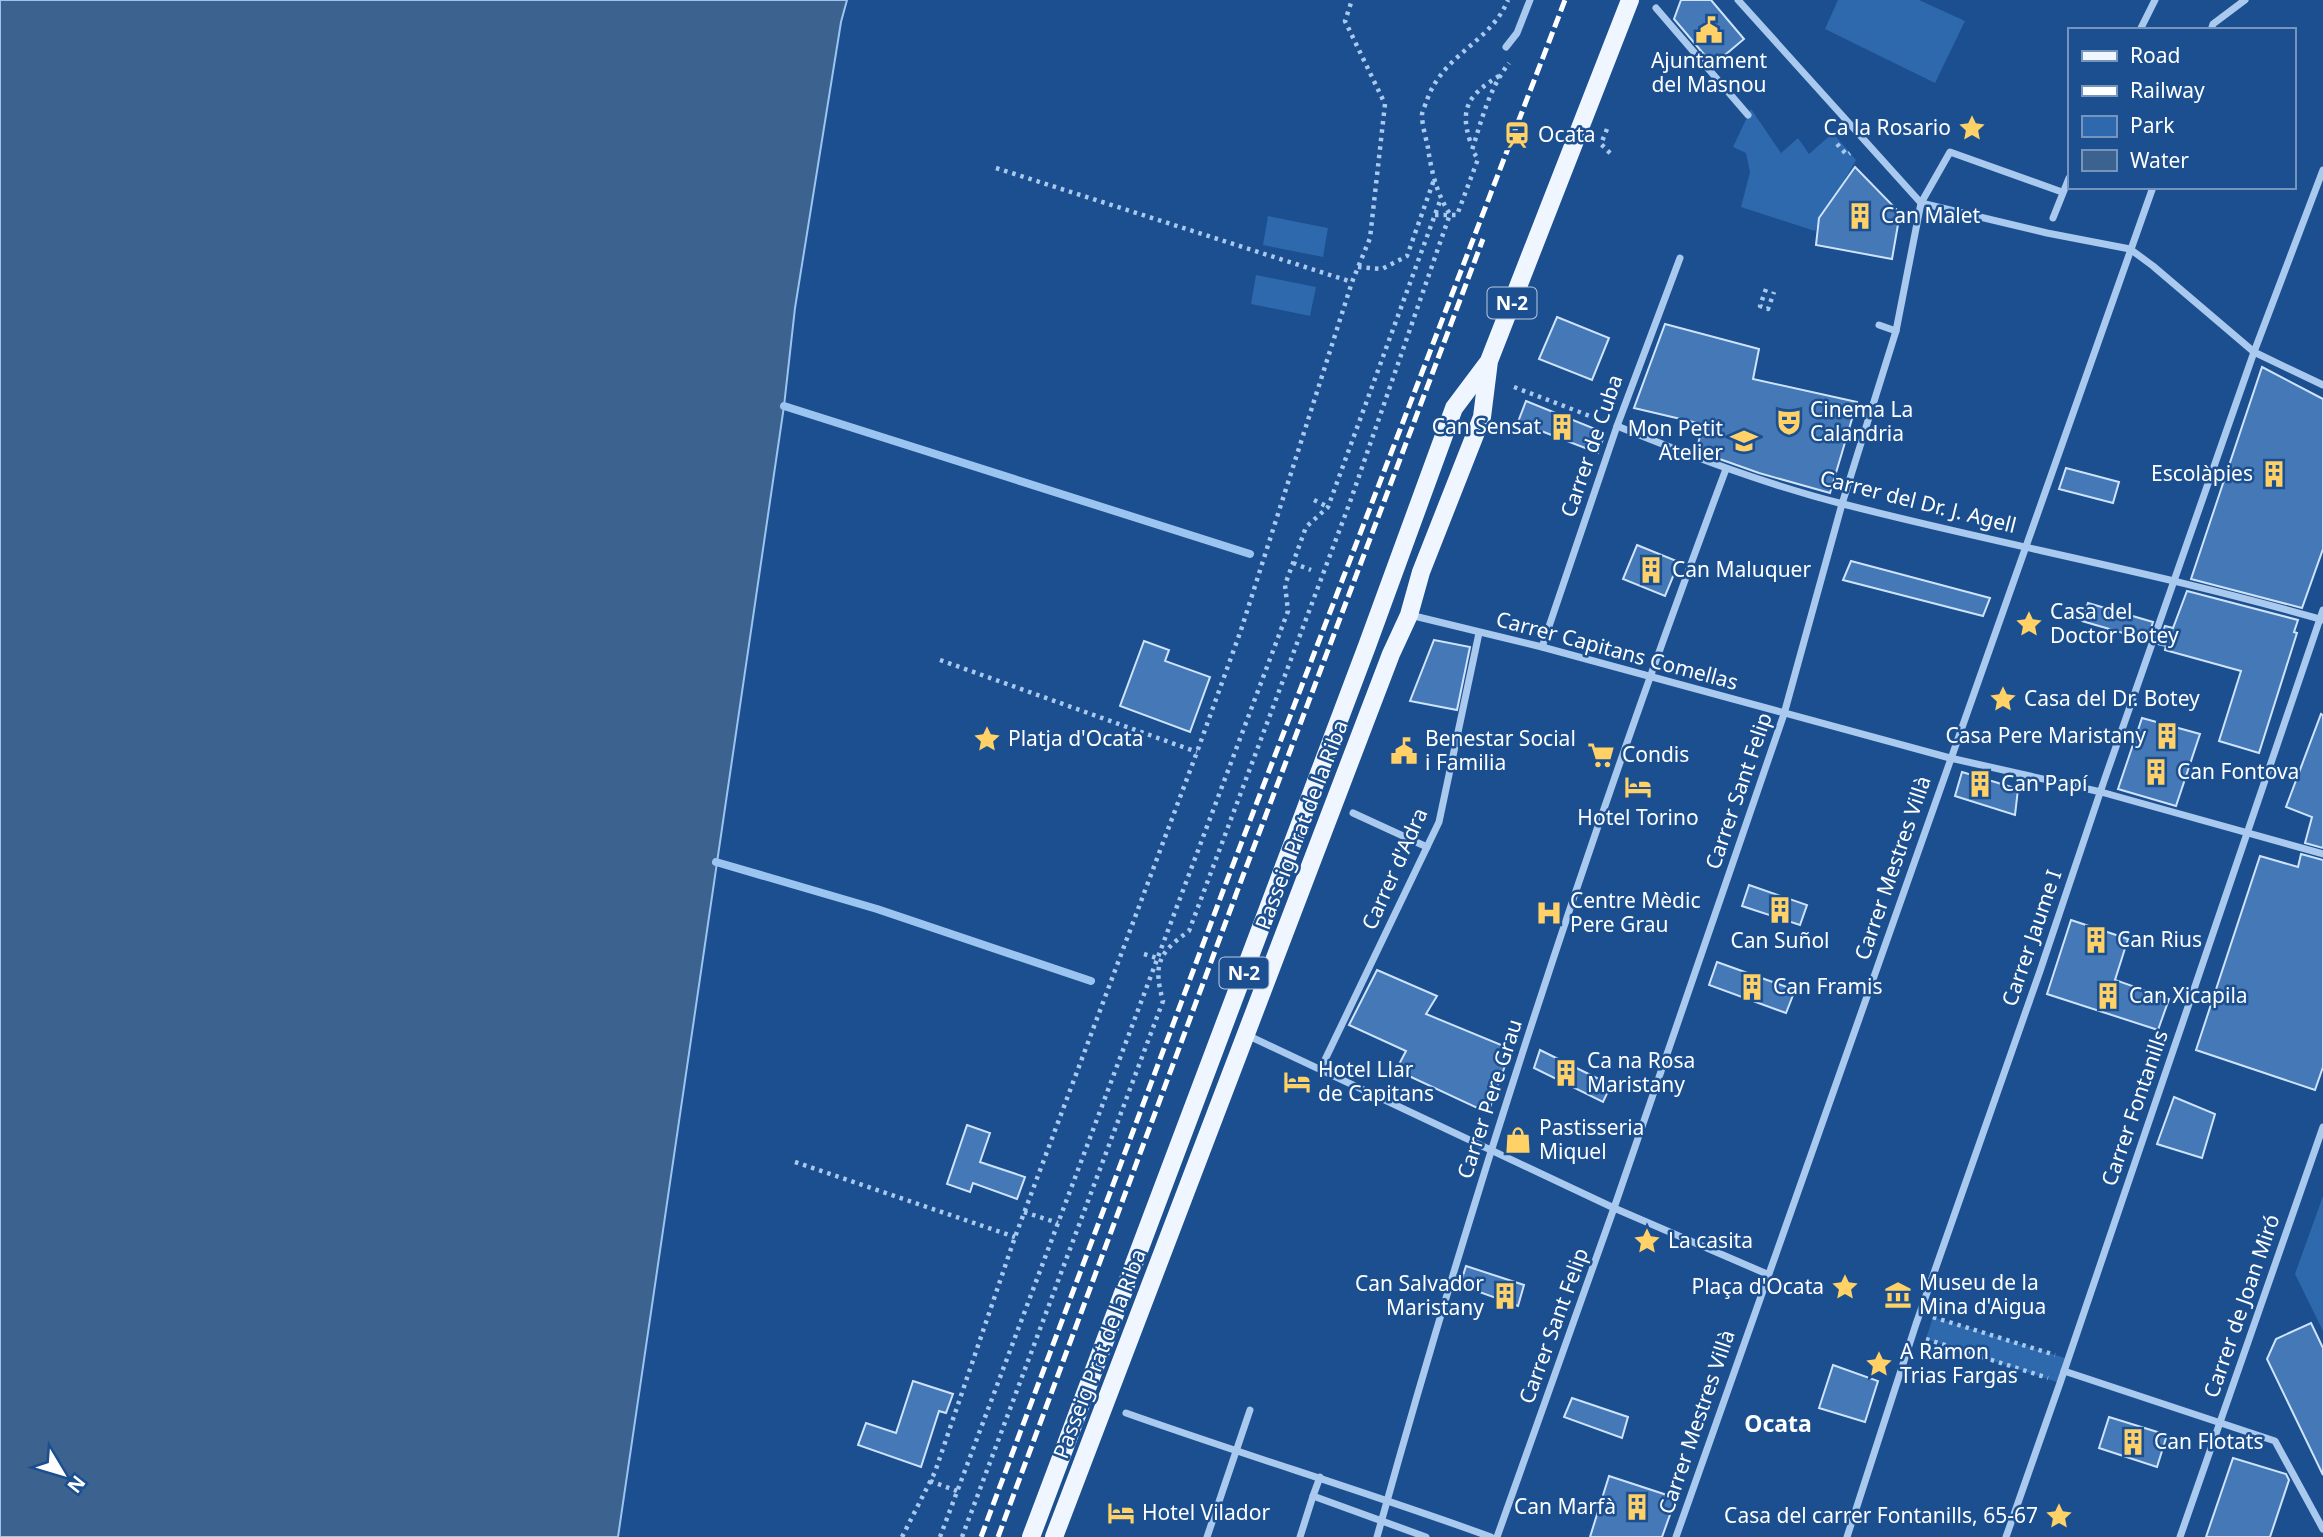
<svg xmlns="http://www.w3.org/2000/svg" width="2323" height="1537" font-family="'Noto Sans',sans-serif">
<rect width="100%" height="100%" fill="#1b4f8f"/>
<g fill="#2e69ad">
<path d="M1838,0H1919L1965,21L1935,83L1825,29Z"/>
<path d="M1751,109L1781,153L1798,138L1809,154L1833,133L1856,160L1815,231L1741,207L1750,172L1746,153L1733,147Z"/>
<path d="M1268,216L1328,228L1323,257L1263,245Z"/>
<path d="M1256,275L1316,287L1310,316L1251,304Z"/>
<path d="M2323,1196V1331L2295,1274Z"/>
<path d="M1933,1317L2068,1359L2060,1383L1926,1339Z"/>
</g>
<path fill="#3c6290" stroke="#9cc4f0" stroke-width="2" d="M0,0H847L841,22L795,308L784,406L618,1537H0Z"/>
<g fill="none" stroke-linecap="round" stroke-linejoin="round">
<g stroke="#9cc4f0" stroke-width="8">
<path d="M784,406L1250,554"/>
<path d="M716,862L877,909L1091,981"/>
</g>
</g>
<g fill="#4478b7" stroke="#cfe3fa" stroke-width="2">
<path d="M1681,0H1711L1744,39L1713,65L1674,19Z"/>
<path d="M1855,167L1900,213L1892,259L1816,245L1819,218Z"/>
<path d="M1557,317L1609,338L1592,380L1539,359Z"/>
<path d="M1665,324L1759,349L1753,379L1857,402L1830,493L1759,473L1697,451L1702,424L1634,408Z"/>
<path d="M2262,367L2323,399V549L2302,608L2191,579Z"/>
<path d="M1526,401L1605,433L1598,453L1518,422Z"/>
<path d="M2066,468L2119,482L2113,503L2059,489Z"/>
<path d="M1637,545L1679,562L1665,596L1623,579Z"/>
<path d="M1851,561L1990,598L1983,616L1843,580Z"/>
<path d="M2187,591L2298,620L2294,632L2297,633L2259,753L2219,741L2241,671L2165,650L2166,646L2158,644L2165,626L2173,628Z"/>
<path d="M2088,603L2153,622L2147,640L2082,621Z"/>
<path d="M1434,640L1470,647L1457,710L1410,701Z"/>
<path d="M1144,641L1169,650L1165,661L1210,677L1190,732L1120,706Z"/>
<path d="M2321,714L2323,715V848L2305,843L2312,817L2286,807Z"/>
<path d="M2142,718L2200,734L2176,806L2118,789Z"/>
<path d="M1962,772L2018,789L2015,815L1955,796Z"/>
<path d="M2301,854L2323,860V1067L2315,1090L2196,1050L2260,856L2298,867Z"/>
<path d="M1749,885L1807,905L1800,925L1742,906Z"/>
<path d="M2071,920L2128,939L2115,980L2169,999L2158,1030L2047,994Z"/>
<path d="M1717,962L1795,990L1786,1013L1709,985Z"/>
<path d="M1377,970L1437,996L1426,1014L1511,1049L1488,1113L1396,1070L1406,1051L1349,1025Z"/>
<path d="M1540,1050L1611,1085L1603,1102L1534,1068Z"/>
<path d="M2174,1097L2215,1114L2202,1158L2157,1144Z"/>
<path d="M967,1125L990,1133L980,1162L1025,1177L1017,1199L973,1183L970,1192L947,1184Z"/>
<path d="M1466,1266L1524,1285L1518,1306L1460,1285Z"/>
<path d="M2311,1323L2323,1348V1475L2267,1359L2276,1339Z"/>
<path d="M1833,1365L1878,1381L1865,1422L1819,1408Z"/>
<path d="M913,1381L953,1394L946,1413L939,1411L921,1467L858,1445L866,1423L896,1433Z"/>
<path d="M1572,1398L1628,1417L1622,1438L1564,1417Z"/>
<path d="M2109,1417L2167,1435L2157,1467L2099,1448Z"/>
<path d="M2233,1458L2286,1474L2289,1480L2270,1537H2206Z"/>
<path d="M1609,1476L1676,1498L1662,1537H1590Z"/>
</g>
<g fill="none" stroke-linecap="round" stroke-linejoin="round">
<g stroke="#a9c9ee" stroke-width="4.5" stroke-dasharray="3.5 5" stroke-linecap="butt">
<path d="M1607,129L1601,144L1611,154"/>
<path d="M1470,141C1459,107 1470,94 1499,76"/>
<path d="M1837,144L1847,155L1850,153"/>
<path d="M996,168L1352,282"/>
<path d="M1435,215H1457L1478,159L1472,150C1482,119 1489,89 1509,63"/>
<path d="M1358,267L1382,269L1407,256L1435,177"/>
<path d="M1766,289L1760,306L1768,309L1774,292"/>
<path d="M1514,387L1603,421"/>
<path d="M1314,500L1328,507"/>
<path d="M1293,563L1311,570"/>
<path d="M940,660L1197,752"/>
<path d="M1144,954L1157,958"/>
<path d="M795,1162L1015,1237"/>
<path d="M1024,1212L1058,1223"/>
<path d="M1933,1317L2055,1355"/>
<path d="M1926,1339L2048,1378"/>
<path d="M930,1481L957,1491"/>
<path d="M902,1537L935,1472L1015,1237L1197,752L1241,630L1352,282L1370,238L1385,104L1345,21L1352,0"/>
<path d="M940,1537L1288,611L1285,585L1306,527L1328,507L1440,201"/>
<path d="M962,1537L1163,1001C1153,965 1158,953 1189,931L1350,502L1450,214C1437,195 1431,170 1428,148C1426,138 1422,125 1422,115C1422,111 1426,104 1427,100C1443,54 1491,42 1508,0"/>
</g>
<g stroke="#a9c9ee" stroke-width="7">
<path d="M1738,0L1921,203L2047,233L2130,249L2153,266L2254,352L2323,385"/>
<path d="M1656,8L1748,115"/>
<path d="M2140,30L2155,0"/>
<path d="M2211,30L2213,24L2245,0"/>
<path d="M1506,47L1517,33L1530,0"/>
<path d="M2053,218L2069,178"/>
<path d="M1879,325L1896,331"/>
<path d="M1617,426C1691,456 1765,484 1843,504C2002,545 2165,574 2323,620"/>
<path d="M1410,615L1542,647L1950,758L2101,792L2323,854"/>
<path d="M1542,647L1617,426L1680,258"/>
<path d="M1353,813L1427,847"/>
<path d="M1247,1035L1614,1208L1767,1274"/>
<path d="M1321,1068L1439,822L1479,633"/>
<path d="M2064,1371L2275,1441L2323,1529"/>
<path d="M1126,1413C1247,1456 1370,1493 1491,1537"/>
<path d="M1320,1477L1313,1496L1426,1537"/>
<path d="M1207,1537L1250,1410"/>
<path d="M1300,1537L1313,1496"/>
<path d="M1377,1537C1477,1176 1595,820 1726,469"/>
<path d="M1497,1537L1614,1208L1784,714L1842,504L1896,331L1921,203L1950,152L2062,192"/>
<path d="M1676,1537L2153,187"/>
<path d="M1847,1537L1916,1324L2040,971L2104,781L2254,352L2323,170"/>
<path d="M2006,1537L2060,1383L2323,610"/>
<path d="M2180,1537L2323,1127"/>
</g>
<g stroke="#f0f6ff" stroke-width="18">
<path d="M1031,1537L1367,646L1454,408L1487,364"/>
<path d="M1054,1537L1391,654L1409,615L1421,572L1482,417L1489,361L1630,0"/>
</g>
<g stroke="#fff" stroke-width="5" stroke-dasharray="12 5" stroke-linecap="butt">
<path d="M981,1537L1226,883L1565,0"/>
<path d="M998,1537L1238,889L1483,239"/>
</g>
</g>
<defs>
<symbol id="civic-bare" viewBox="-9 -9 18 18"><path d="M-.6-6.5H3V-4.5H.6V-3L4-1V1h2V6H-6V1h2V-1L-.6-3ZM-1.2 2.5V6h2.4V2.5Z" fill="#ffd166" stroke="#1b4f8f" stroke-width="2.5" paint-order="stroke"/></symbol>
<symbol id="sight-bare" viewBox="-9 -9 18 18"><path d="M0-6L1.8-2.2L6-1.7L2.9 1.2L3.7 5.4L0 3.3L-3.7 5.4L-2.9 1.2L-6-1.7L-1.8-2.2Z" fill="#ffd166" stroke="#1b4f8f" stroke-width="2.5" paint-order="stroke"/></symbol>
<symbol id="station-bare" viewBox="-9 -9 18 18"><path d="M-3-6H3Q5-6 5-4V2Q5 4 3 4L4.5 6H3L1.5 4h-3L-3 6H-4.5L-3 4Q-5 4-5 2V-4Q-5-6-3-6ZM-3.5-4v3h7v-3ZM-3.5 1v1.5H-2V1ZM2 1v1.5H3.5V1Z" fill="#ffd166" stroke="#1b4f8f" stroke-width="2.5" paint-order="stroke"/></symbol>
<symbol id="building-bare" viewBox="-9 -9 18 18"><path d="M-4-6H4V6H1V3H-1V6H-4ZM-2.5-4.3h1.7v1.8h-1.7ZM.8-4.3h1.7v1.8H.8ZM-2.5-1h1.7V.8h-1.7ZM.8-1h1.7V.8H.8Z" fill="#ffd166" stroke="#1b4f8f" stroke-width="2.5" paint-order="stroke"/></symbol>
<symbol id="theatre-bare" viewBox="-9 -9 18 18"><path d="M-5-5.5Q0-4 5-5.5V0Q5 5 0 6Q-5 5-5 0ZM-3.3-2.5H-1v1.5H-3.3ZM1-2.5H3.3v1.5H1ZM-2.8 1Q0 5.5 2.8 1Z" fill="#ffd166" stroke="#1b4f8f" stroke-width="2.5" paint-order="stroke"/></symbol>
<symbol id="school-bare" viewBox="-9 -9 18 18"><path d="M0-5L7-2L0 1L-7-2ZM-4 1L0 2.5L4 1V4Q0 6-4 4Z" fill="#ffd166" stroke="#1b4f8f" stroke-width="2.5" paint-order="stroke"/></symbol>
<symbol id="supermarket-bare" viewBox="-9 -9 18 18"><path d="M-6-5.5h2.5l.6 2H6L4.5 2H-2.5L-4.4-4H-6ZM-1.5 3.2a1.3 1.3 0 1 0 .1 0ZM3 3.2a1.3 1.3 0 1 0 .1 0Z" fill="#ffd166" stroke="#1b4f8f" stroke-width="2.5" paint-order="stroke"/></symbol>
<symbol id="hotel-bare" viewBox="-9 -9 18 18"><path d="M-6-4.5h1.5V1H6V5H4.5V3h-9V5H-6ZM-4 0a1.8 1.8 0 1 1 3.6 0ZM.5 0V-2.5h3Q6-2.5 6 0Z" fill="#ffd166" stroke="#1b4f8f" stroke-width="2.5" paint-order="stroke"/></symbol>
<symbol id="hospital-bare" viewBox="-9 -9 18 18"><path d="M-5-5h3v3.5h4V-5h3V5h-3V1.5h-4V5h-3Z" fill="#ffd166" stroke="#1b4f8f" stroke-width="2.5" paint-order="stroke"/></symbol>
<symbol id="shop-bare" viewBox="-9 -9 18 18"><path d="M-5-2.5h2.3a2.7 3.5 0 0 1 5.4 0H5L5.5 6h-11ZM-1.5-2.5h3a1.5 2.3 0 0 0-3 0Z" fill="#ffd166" stroke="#1b4f8f" stroke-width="2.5" paint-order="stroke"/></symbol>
<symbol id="museum-bare" viewBox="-9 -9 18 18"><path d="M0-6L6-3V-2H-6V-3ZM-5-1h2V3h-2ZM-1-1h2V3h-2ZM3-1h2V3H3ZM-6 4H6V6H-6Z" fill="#ffd166" stroke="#1b4f8f" stroke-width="2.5" paint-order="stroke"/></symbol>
</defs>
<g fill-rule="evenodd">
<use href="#civic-bare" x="1690" y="11" width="38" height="38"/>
<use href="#sight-bare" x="1953" y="109" width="38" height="38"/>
<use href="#station-bare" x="1498" y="116" width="38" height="38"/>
<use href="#building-bare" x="1841" y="197" width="38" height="38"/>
<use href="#theatre-bare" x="1770" y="403" width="38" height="38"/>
<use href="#building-bare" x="1543" y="408" width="38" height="38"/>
<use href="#school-bare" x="1725" y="422" width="38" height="38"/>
<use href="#building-bare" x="2255" y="455" width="38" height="38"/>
<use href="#building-bare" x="1632" y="551" width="38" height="38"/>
<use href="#sight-bare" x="2010" y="605" width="38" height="38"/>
<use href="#sight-bare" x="1984" y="680" width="38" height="38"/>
<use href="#building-bare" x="2148" y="717" width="38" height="38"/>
<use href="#sight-bare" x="968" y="720" width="38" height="38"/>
<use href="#civic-bare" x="1385" y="732" width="38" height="38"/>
<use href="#supermarket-bare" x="1582" y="736" width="38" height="38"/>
<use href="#building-bare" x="2137" y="753" width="38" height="38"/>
<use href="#building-bare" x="1961" y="765" width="38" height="38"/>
<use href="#hotel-bare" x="1619" y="768" width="38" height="38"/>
<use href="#building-bare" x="1761" y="891" width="38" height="38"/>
<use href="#hospital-bare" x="1530" y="894" width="38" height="38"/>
<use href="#building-bare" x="2077" y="921" width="38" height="38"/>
<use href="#building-bare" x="1733" y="968" width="38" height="38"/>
<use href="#building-bare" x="2089" y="977" width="38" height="38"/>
<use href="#building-bare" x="1547" y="1054" width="38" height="38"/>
<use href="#hotel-bare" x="1278" y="1063" width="38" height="38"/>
<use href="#shop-bare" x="1499" y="1121" width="38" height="38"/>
<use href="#sight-bare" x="1628" y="1222" width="38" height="38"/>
<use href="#sight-bare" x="1826" y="1268" width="38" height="38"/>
<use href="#museum-bare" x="1879" y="1276" width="38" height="38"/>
<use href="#building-bare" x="1486" y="1277" width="38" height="38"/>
<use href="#sight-bare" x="1860" y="1345" width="38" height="38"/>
<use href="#building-bare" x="2114" y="1423" width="38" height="38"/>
<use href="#building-bare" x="1618" y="1488" width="38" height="38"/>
<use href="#hotel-bare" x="1102" y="1494" width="38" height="38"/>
<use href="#sight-bare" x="2040" y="1497" width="38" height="38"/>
</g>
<g text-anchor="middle" stroke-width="5" stroke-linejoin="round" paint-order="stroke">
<g fill="#1b4f8f" stroke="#bbcadd" stroke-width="2">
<rect x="1487.5" y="287.5" width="49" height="31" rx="5"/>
<rect x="1219.5" y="957.5" width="49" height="31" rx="5"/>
</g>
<g font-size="19" font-weight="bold" fill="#fff">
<text x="1512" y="310">N-2</text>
<text x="1244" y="980">N-2</text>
</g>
<g font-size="21" fill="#fff" stroke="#1b4f8f" text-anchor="start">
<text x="1709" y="68" text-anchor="middle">Ajuntament<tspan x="1709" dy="24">del Masnou</tspan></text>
<text x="1951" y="135" text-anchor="end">Ca la Rosario</text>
<text x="1538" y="142">Ocata</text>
<text x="1881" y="223">Can Malet</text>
<text x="1810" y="417">Cinema La<tspan x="1810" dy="24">Calandria</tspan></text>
<text x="1541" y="434" text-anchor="end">Can Sensat</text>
<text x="1723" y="436" text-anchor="end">Mon Petit<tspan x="1723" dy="24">Atelier</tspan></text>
<text x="2253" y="481" text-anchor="end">Escolàpies</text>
<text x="1672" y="577">Can Maluquer</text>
<text x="2050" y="619">Casa del<tspan x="2050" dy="24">Doctor Botey</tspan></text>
<text x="2024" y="706">Casa del Dr. Botey</text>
<text x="2146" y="743" text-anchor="end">Casa Pere Maristany</text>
<text x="1008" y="746">Platja d'Ocata</text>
<text x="1425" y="746">Benestar Social<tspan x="1425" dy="24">i Familia</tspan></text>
<text x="1622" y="762">Condis</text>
<text x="2177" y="779">Can Fontova</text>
<text x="2001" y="791">Can Papí</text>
<text x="1638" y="825" text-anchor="middle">Hotel Torino</text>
<text x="1570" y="908">Centre Mèdic<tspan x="1570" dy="24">Pere Grau</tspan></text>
<text x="2117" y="947">Can Rius</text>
<text x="1780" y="948" text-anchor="middle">Can Suñol</text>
<text x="1773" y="994">Can Framis</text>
<text x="2129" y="1003">Can Xicapila</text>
<text x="1587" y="1068">Ca na Rosa<tspan x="1587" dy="24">Maristany</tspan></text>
<text x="1318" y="1077">Hotel Llar<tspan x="1318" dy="24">de Capitans</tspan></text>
<text x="1539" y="1135">Pastisseria<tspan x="1539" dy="24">Miquel</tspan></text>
<text x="1668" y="1248">La casita</text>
<text x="1919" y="1290">Museu de la<tspan x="1919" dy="24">Mina d'Aigua</tspan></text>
<text x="1484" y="1291" text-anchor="end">Can Salvador<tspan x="1484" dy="24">Maristany</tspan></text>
<text x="1824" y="1294" text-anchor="end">Plaça d'Ocata</text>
<text x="1900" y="1359">A Ramon<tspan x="1900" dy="24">Trias Fargas</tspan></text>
<text x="2154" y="1449">Can Flotats</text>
<text x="1616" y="1514" text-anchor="end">Can Marfà</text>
<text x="1142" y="1520">Hotel Vilador</text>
<text x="2038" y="1523" text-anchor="end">Casa del carrer Fontanills, 65-67</text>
</g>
<g font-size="21" fill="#fff" stroke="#1b4f8f">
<text transform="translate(1592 446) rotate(-71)" y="7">Carrer de Cuba</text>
<text transform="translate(1918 502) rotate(14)" y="7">Carrer del Dr. J. Agell</text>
<text transform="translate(1617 651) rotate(15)" y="7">Carrer Capitans Comellas</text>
<text transform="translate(1739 791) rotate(-71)" y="7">Carrer Sant Felip</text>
<text transform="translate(1302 825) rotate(-69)" y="7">Passeig Prat de la Riba</text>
<text transform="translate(1893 868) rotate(-71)" y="7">Carrer Mestres Villà</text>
<text transform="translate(1395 869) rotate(-66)" y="7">Carrer d'Adra</text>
<text transform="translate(2032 938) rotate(-71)" y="7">Carrer Jaume I</text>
<text transform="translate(1490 1099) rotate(-72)" y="7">Carrer Pere Grau</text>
<text transform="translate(2135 1108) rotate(-71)" y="7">Carrer Fontanills</text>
<text transform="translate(2242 1306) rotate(-71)" y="7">Carrer de Joan Miró</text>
<text transform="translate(1554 1326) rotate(-70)" y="7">Carrer Sant Felip</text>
<text transform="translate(1100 1354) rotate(-69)" y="7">Passeig Prat de la Riba</text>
<text transform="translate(1697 1422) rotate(-71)" y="7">Carrer Mestres Villà</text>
</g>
<g font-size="23" font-weight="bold" fill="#fff" stroke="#1b4f8f">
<text x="1778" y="1432">Ocata</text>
</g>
</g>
<rect x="2068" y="28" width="228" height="161" fill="#1b4f8f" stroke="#7695bc" stroke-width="2"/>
<rect x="2082" y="51" width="35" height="10" fill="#f0f6ff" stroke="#7695bc" stroke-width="2"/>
<text x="2130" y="63" font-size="21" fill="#ffffff">Road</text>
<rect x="2082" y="86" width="35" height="10" fill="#ffffff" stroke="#7695bc" stroke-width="2"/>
<text x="2130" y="98" font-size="21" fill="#ffffff">Railway</text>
<rect x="2082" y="116" width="35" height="21" fill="#2e69ad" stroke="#7695bc" stroke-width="2"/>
<text x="2130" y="133" font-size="21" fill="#ffffff">Park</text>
<rect x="2082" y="150" width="35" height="21" fill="#3c6290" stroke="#7695bc" stroke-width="2"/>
<text x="2130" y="168" font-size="21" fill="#ffffff">Water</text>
<g transform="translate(63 1474) rotate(128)" stroke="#1b4f8f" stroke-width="5" paint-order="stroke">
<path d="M0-5L12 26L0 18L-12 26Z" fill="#ffffff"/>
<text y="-10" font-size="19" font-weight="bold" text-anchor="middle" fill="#ffffff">N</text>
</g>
</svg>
